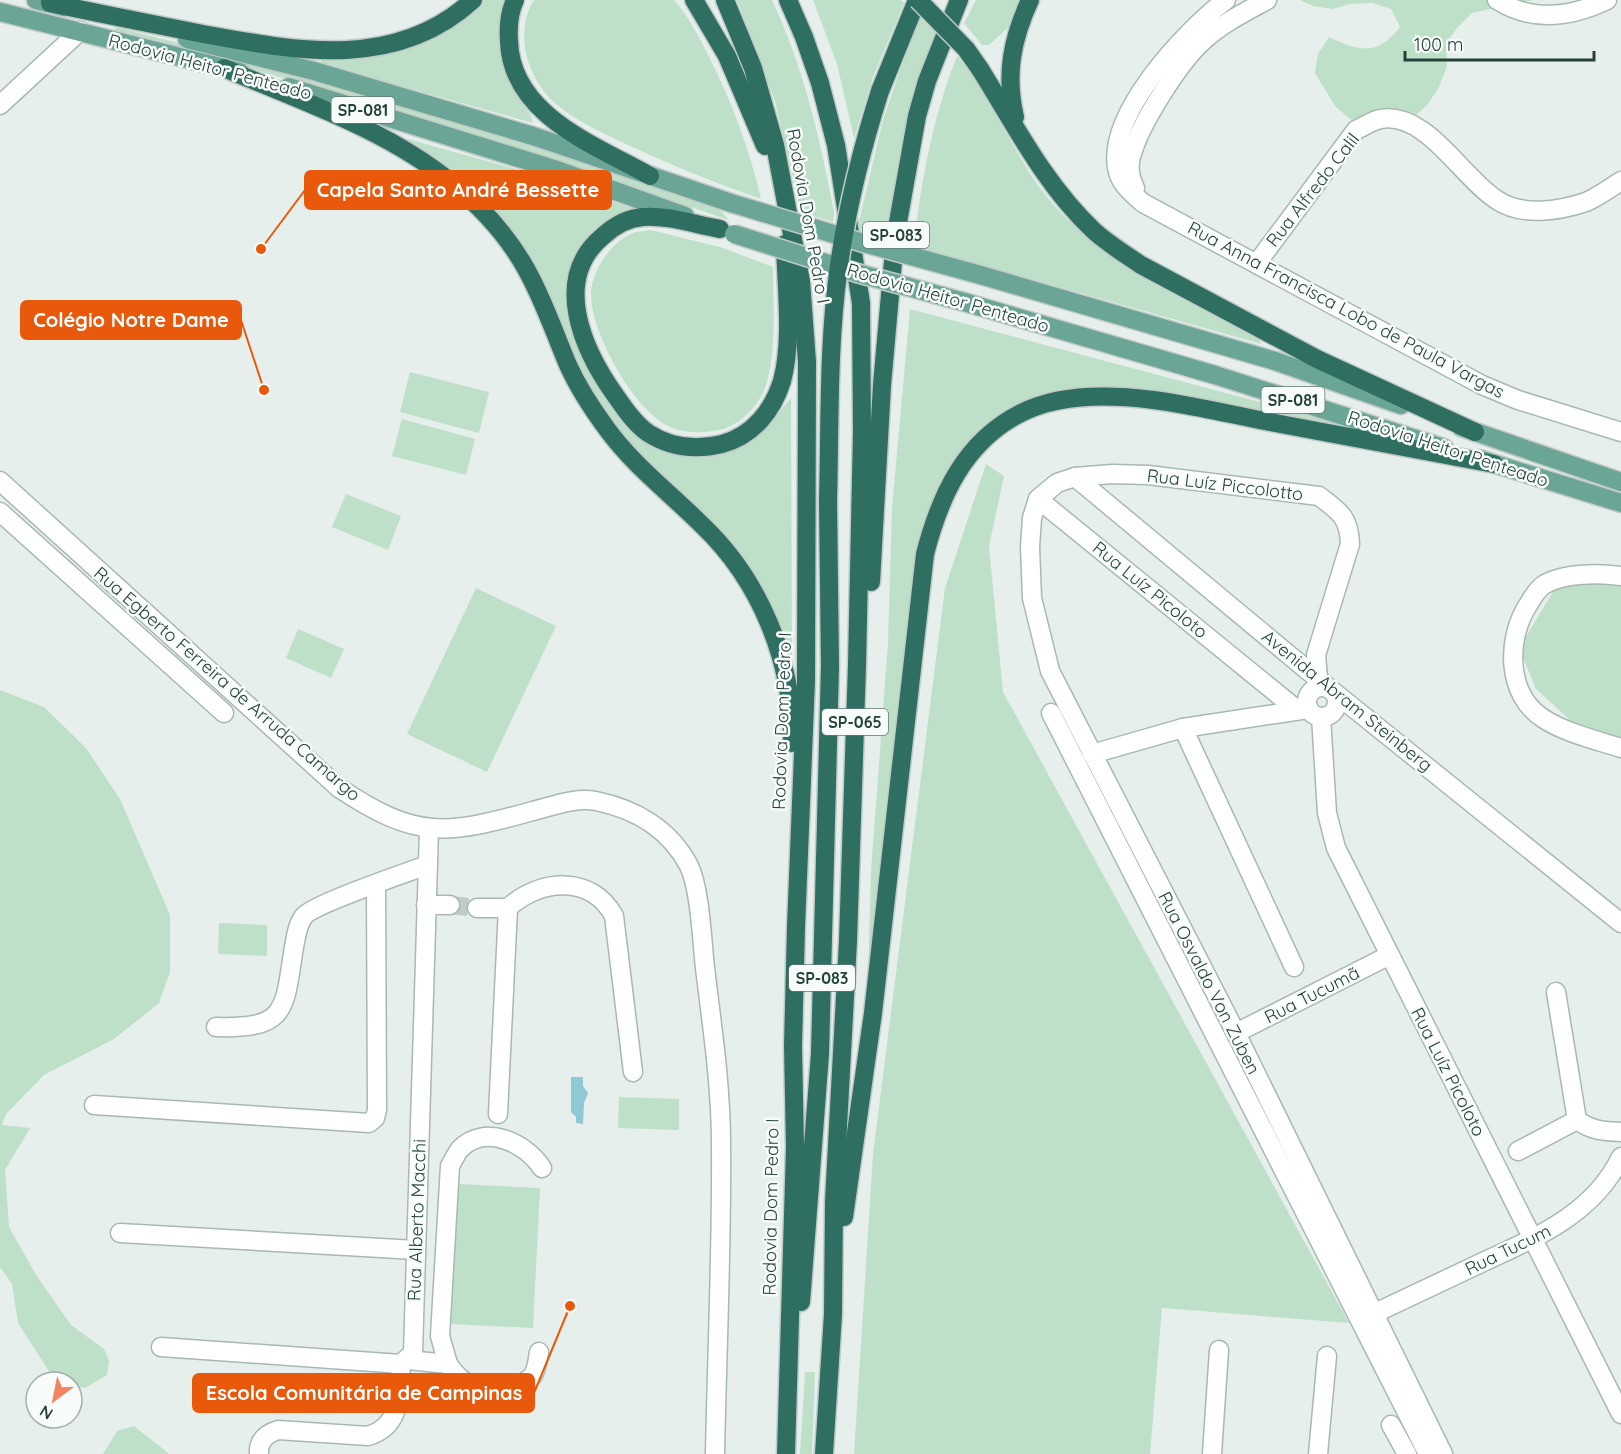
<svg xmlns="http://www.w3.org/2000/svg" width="1621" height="1454" font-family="Quicksand,sans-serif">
<rect width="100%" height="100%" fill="#e6efeb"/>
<g fill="#bfe0c8">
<path d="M483,0H505C497,35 499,64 517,96C523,106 531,112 533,123L322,64L320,57L467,15Z"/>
<path d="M534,0H674C688,15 699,37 708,55C732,102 749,147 761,199C718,184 678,168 637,149C609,136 580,124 556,104C528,80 513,33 534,0Z"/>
<path d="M737,0H772C804,69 820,138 834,212L833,222L801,212L775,101Z"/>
<path d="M813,0H901L904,3L873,77L854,138L837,64Z"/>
<path d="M976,0H1024L1012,24L989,45H982L964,23Z"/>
<path d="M1300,0H1533L1472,13L1457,28L1446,44L1447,66L1439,87L1428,104L1413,118L1370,126L1350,119L1335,106L1315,73L1318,54L1329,37C1361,52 1377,56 1400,27L1391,9L1372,3L1350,4L1332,9L1313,6Z"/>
<path d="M919,16L935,32L906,131L887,239L857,230L883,120Z"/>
<path d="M116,27C319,78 521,140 719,209L729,220C526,151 322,85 114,32Z"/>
<path d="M957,56C991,95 1008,143 1037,184C1090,258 1178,298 1258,336L1261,344L914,246C921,180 933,117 957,56Z"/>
<path d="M408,139L530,173L637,210C612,215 600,221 584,242C547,288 571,345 599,389C610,407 625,429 643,441C667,458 698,462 726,453C754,444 772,420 791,398L792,658L788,659L777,627L603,411L573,355L537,274L410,145Z"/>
<path d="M651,230L723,248L773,267C773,305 777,349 766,385C760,405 740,426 719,430C702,433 681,434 666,425C632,406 591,333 591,294C591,271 612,241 633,233C638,231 646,231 651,230Z"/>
<path d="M910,309L1350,426L1353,431L1216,406L1030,403L937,494L871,974L868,976L871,871L888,643L892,508Z"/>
<path d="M410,372L489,392L479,433L400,412Z"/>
<path d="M402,419L475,439L466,475L392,456Z"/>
<path d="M986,464L1004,476L989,546L1003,692L1349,1323L1162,1308L1150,1454H854L873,1154L945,588Z"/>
<path d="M346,494L401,516L388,550L332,527Z"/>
<path d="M1559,582L1621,584V741L1573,723L1536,689L1519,648Z"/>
<path d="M476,588L556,626L487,772L407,734Z"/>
<path d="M298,629L344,649L331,678L286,658Z"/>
<path d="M0,690L44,707L86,748L120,799L170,915V972L159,1003L114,1039L44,1075L6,1114L2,1125L30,1128L5,1170L9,1227L36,1275L71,1325L104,1349L109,1361L107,1375L85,1388L72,1386V1382H56L18,1323L12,1284L0,1267Z"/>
<path d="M219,923L267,925V956L218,954Z"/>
<path d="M619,1097L679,1099V1130L618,1128Z"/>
<path d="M458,1184L540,1188L533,1328L451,1324Z"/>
<path d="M805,1372H815L812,1454H800Z"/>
<path d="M134,1426L167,1452L168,1454H103L117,1431Z"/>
</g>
<path fill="#8ec9d4" d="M571,1077H583V1086L588,1093L584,1103L583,1124L576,1123V1117L571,1112Z"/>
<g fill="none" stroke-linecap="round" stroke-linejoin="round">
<path stroke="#bfccc8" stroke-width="18" stroke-dasharray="18 9" stroke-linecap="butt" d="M450,905L477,908"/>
<defs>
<g id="minor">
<path d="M1226,0C1186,30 1100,120 1119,175C1123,186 1134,195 1143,203L1482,385L1518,400L1621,432"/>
<path d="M1497,0C1533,23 1571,17 1607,0"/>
<path d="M0,105L80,31"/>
<path d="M1135,188C1130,178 1128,168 1131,157C1139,125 1180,61 1204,40C1223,23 1245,12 1267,0"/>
<path d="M1257,263L1356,130C1363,127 1373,120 1381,119C1426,111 1462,178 1497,200C1522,217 1559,211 1586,202C1598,197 1610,188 1621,181"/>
<path d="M1075,477L1330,689L1621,923"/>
<path d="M0,481L339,788C417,840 446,835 533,811C553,806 575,797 596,801C635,809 670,829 689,866C700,888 702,941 705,968C712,1026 721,1085 721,1144C722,1247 717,1351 715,1454"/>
<path d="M1038,499L1032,518L1030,547L1032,598L1050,671L1236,1033L1443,1454"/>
<path d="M1038,499L1057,483L1075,477L1112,474L1148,475L1319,496C1340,512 1349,517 1350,544L1316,655L1318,678"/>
<path d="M1038,499L1296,709"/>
<path d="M0,512L224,713"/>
<path d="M1621,576C1599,573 1565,573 1545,584C1538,588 1532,598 1528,605C1506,639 1506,695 1544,719C1566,733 1596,740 1621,748"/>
<circle cx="1322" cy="702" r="15"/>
<path d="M1051,713L1428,1454"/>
<path d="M1321,717L1327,813L1336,848L1621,1414"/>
<path d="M1183,728L1294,967"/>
<path d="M1092,754L1183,728L1308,709"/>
<path d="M426,905H450"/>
<path d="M477,908H508C539,879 591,874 614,916L633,1072"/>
<path d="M1556,992L1577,1120C1592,1131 1603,1131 1621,1132"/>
<path d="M216,1027C288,1029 284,1010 294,947C296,937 297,925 304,916C314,904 406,873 427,865"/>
<path d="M1236,1033L1388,956"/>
<path d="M94,1105L369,1123L375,1118L377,1110L376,885"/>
<path d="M498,1114L508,908"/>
<path d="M1518,1151L1577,1120"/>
<path d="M120,1233L416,1250"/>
<path d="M1373,1314C1409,1297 1445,1280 1481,1263C1536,1237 1593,1215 1621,1157"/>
<path d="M161,1347L401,1364L413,1353L429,830"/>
<path d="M408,1360L448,1364C464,1388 485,1396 513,1387C519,1385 530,1380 533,1375C537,1369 538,1358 539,1352"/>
<path d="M448,1364L440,1336L450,1166C453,1161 456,1154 460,1149C485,1123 526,1143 542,1168"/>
<path d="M1391,1425L1407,1454"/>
<path d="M259,1454C258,1441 266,1434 278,1430L368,1436C402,1426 399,1394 401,1364"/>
<path d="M1212,1454L1219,1350"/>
<path d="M1318,1454L1327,1356"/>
</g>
<g id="major">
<path d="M36,0L64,7"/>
<path d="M0,12L240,72"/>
<path d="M187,39L314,71L533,136L731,203"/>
<path d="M289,87L554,169L685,216"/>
<path d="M977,274L1275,361L1401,405"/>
<path d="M964,302L1215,375L1444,448"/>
<path d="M1461,427L1621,482"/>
<path d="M1479,459L1621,503"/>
</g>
<g id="highway">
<path d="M515,0C509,13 508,27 509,41C511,115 595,145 650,176"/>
<path d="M694,0L727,56L765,146"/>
<path d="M725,0L753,68L775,145L801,281L807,362L806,680L796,927L793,1046L795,1147L786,1454"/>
<path d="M788,0L804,37L820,83L836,145L861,303L862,432L857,665L848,941L834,1201L833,1314L824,1454"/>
<path d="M50,3C101,14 152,24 203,34C296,51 396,71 473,0"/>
<path d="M224,68C301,101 386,129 452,183C480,206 507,235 525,267C543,298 554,332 568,365C578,387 593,410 607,429C634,466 670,493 702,525C760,580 794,662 792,743"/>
<path d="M980,69C1015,125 1045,185 1093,230C1108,244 1125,254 1141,265L1317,359L1475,432"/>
<path d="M880,91L917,0"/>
<path d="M1015,117C1005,75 1012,39 1030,0"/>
<path d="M720,229C696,225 668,215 643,217C628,218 614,226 603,236C551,279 583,350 615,395C624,408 635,424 648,433C671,448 697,450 722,444C753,436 773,410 782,381C793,341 786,286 785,244"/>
<path d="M871,582L882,385L895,239L917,116L927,81L959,0"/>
<path d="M844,1217L873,1013L925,554C940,496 964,442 1021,413C1092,377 1201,409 1275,423C1348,436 1421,450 1494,464"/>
<path d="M801,1302L820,1054L830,666L828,501"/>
</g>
</defs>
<use href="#minor" stroke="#a8b8b2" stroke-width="21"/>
<use href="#major" stroke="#c2cac8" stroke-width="21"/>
<use href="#highway" stroke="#c2cac8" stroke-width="21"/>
<use href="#minor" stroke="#fff" stroke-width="18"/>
<use href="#major" stroke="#6aa596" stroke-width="18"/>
<use href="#highway" stroke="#2f6f62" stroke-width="18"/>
<defs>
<g id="major-bridge">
<path d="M731,203L860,242L977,274"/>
<path d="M734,234L857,273L964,302"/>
</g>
<g id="highway-bridge">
<path d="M918,0L966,49L980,69"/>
<path d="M828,501C830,425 828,348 838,273C846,211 861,151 880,91"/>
</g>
</defs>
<use href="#major-bridge" stroke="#c2cac8" stroke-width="21" stroke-linecap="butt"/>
<use href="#highway-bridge" stroke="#c2cac8" stroke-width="21" stroke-linecap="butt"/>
<use href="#major-bridge" stroke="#6aa596" stroke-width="18"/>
<use href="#highway-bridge" stroke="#2f6f62" stroke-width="18"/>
</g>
<g text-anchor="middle" stroke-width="5" stroke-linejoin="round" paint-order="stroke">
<g fill="#f7fbf9" stroke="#637a73" stroke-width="1.5">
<rect x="331.5" y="97" width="63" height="26" rx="4.5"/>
<rect x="863" y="222" width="66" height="26" rx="4.5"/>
<rect x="1261.5" y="387" width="63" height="26" rx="4.5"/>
<rect x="822" y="709" width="66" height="26" rx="4.5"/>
<rect x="789" y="965" width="66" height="26" rx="4.5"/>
</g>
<g font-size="16" font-weight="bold" fill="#24423a">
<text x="363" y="116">SP-081</text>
<text x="896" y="241">SP-083</text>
<text x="1293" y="406">SP-081</text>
<text x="855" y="728">SP-065</text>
<text x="822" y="984">SP-083</text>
</g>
<g font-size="18" fill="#24423a" stroke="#f7fbf9">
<text transform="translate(210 67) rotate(15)" y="6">Rodovia Heitor Penteado</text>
<text transform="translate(1313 190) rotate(-52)" y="6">Rua Alfredo Calil</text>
<text transform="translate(808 216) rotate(80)" y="6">Rodovia Dom Pedro I</text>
<text transform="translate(948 298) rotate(16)" y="6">Rodovia Heitor Penteado</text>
<text transform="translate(1346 310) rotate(28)" y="6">Rua Anna Francisca Lobo de Paula Vargas</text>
<text transform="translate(1448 449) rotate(18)" y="6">Rodovia Heitor Penteado</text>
<text transform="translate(1225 485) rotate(7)" y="6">Rua Luíz Piccolotto</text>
<text transform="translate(1150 590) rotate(39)" y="6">Rua Luíz Picoloto</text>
<text transform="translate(227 684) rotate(41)" y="6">Rua Egberto Ferreira de Arruda Camargo</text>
<text transform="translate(1347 701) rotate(39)" y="6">Avenida Abram Steinberg</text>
<text transform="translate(782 721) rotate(-88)" y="6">Rodovia Dom Pedro I</text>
<text transform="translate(1209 983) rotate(63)" y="6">Rua Osvaldo Von Zuben</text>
<text transform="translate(1312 995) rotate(-27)" y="6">Rua Tucumã</text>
<text transform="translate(1448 1072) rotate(63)" y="6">Rua Luíz Picoloto</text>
<text transform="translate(771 1207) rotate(-89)" y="6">Rodovia Dom Pedro I</text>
<text transform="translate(417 1220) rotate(-88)" y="6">Rua Alberto Macchi</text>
<text transform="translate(1508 1250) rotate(-26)" y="6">Rua Tucum</text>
</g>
</g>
<path fill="none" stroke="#e8590c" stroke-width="2" d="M261 249L305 190M264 390L241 320M570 1306L534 1393"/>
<g fill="#e8590c" stroke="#f7fbf9" stroke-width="2">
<circle cx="261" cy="249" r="6"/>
<circle cx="264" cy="390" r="6"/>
<circle cx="570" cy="1306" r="6"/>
</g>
<g fill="#e8590c" stroke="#e8590c" stroke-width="2">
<rect x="305" y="171" width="306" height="38" rx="6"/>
<rect x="21" y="301" width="220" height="38" rx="6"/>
<rect x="193" y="1374" width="341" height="38" rx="6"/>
</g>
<g font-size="20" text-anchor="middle" font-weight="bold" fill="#fff">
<text x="458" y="197">Capela Santo André Bessette</text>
<text x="131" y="327">Colégio Notre Dame</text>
<text x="364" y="1400">Escola Comunitária de Campinas</text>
</g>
<g transform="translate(54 1400) rotate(212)"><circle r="28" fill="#f7fbf9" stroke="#a3b1ad" stroke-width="1.5"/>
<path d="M0-4.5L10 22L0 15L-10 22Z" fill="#f4845f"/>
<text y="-9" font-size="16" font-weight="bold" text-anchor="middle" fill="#24423a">N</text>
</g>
<path d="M1405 51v9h189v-9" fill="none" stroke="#24423a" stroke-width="3"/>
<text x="1414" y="51" font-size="18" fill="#24423a" stroke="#f7fbf9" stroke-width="4.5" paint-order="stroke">100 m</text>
</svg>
